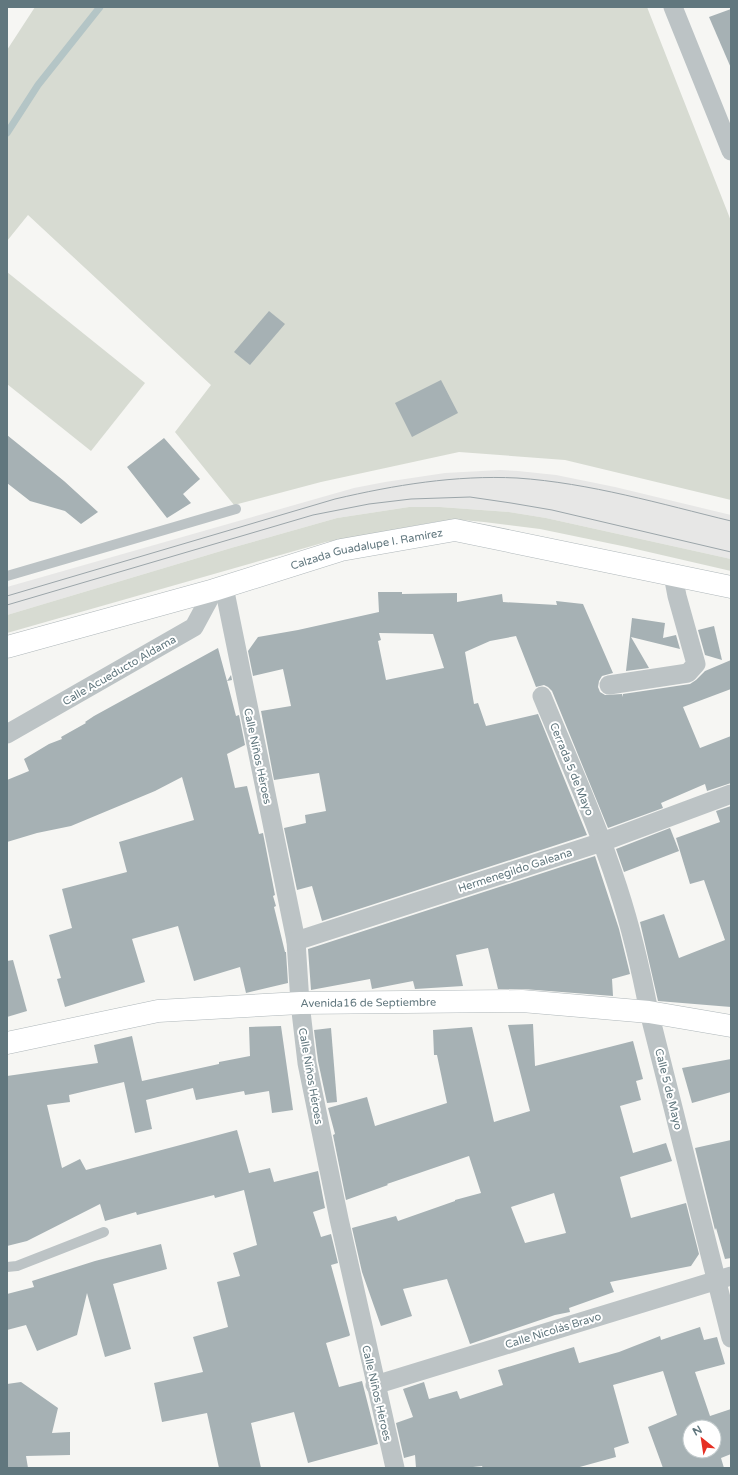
<svg xmlns="http://www.w3.org/2000/svg" width="738" height="1475" font-family="'Varela Round',sans-serif">
<rect width="100%" height="100%" fill="#f6f6f3"/>
<path fill="#e7e7e6" d="M500,470L518,471L556,475L615,487L731,515V559L546,518L509,512L440,507H409L337,518L231,548L7,615V587L354,488L385,482L445,473Z"/>
<g fill="#d7dbd2">
<path d="M35,7H647L731,221V500L565,460L459,452L321,482L234,505L175,432L211,385L28,215L7,241V50Z"/>
<path d="M7,272L145,383L91,451L7,384Z"/>
<path d="M409,507H440L509,512L546,518L731,559V571L627,547L540,529L484,522L462,520L441,521L326,542L7,633V615L231,548L337,518Z"/>
</g>
<g fill="none" stroke-linecap="round" stroke-linejoin="round">
<path stroke="#b4c5c6" stroke-width="7" d="M7,133L38,85L100,7"/>
</g>
<g fill="#a6b1b4" fill-rule="evenodd">
<path d="M731,9V68L709,17Z"/>
<path d="M269,311L285,324L250,365L234,352Z"/>
<path d="M441,380L458,413L412,437L395,403Z"/>
<path d="M7,435L64,481L98,512L81,524L65,511L30,501L7,483Z"/>
<path d="M164,438L200,479L183,494L191,503L167,518L127,467Z"/>
<path d="M378,592H402V594L457,593V602L502,594L503,602L557,605L556,601L583,604L613,673L602,676L599,681L598,687L600,692L605,695L622,694L623,697V694L690,684L696,680L705,671L731,660V689L683,707L700,748L731,736V783L707,791L705,784L661,803L663,808L608,828L552,691L548,687L544,685L536,687L516,636L490,641L465,652L474,704L478,703L486,726L538,714L587,835L322,921L312,886L297,890L284,828L306,823L305,815L326,811L319,773L274,780L261,711L291,706L283,669L253,676L248,651L258,637L298,630L379,612ZM379,633L433,634L444,668L386,680L378,641L381,640Z"/>
<path d="M632,618L665,623L663,638L676,635L680,649L631,637L649,668L626,671Z"/>
<path d="M714,626L722,660L705,655L698,630Z"/>
<path d="M218,648L227,681L231,675L232,680L227,681L236,716L239,715L245,745L227,754L235,788L247,786L259,834L263,833L275,895L273,896L276,906L274,907L285,952H286L288,983L246,993L240,967L194,981L178,926L132,939L145,982L65,1007L57,979L61,978L49,935L72,928L62,889L127,872L119,842L194,820L182,777L155,791L71,826L37,833L7,842V780L29,771L24,759L49,744L62,739L61,737L86,723L85,722L94,716Z"/>
<path d="M731,806V1007L658,1001L640,922L664,914L679,958L725,940L704,880L690,884L676,838L720,822L716,811Z"/>
<path d="M670,828L679,851L624,872L616,849Z"/>
<path d="M595,856L619,929L630,974L612,979L613,996L523,989H498L488,948L456,955L463,986L415,989L413,981L372,989L370,979L311,990L308,949Z"/>
<path d="M13,960L27,1011L7,1017V961Z"/>
<path d="M533,1024L535,1066L633,1041L643,1079L636,1081L641,1100L620,1106L633,1153L666,1143L672,1161L620,1177L631,1218L686,1203L699,1254L691,1266L610,1282L614,1292L569,1308L570,1312L555,1315L470,1344L447,1279L403,1289L412,1316L381,1326L362,1272L352,1228L396,1216L398,1221L455,1201V1200L481,1193L469,1156L387,1184L388,1185L346,1200L333,1135L335,1134L328,1108L367,1097L375,1126L447,1103L437,1055H434L433,1030L472,1027L494,1122L530,1111L508,1025ZM554,1193L566,1233L525,1243L511,1207Z"/>
<path d="M281,1026L293,1110L272,1113L269,1091L245,1095L244,1091L196,1100L193,1088L146,1100L152,1129L135,1133L124,1082L69,1095L70,1102L47,1105L62,1168L80,1159L86,1170L237,1130L249,1173L270,1168L274,1182L318,1171L325,1208L313,1212L321,1237L331,1234L338,1263L331,1265L350,1335L349,1336L326,1343L339,1387L362,1381L378,1444L308,1463L294,1412L251,1423L261,1468H219L207,1413L162,1422L154,1383L203,1372L193,1337L228,1327L217,1282L240,1276L233,1253L257,1245L244,1190L215,1198L214,1195L137,1215L136,1212L105,1221L100,1204L27,1241L7,1246V1076L98,1063L94,1045L132,1036L142,1081L219,1064V1062L250,1056L249,1027Z"/>
<path d="M331,1028L337,1102L327,1103L318,1061L314,1030Z"/>
<path d="M731,1059V1092L692,1103L682,1068Z"/>
<path d="M731,1140V1258L725,1259L716,1228L715,1230L695,1148Z"/>
<path d="M161,1244L167,1269L113,1284L131,1349L105,1357L87,1293L77,1335L37,1351L26,1325L7,1330V1294L34,1287L32,1281L95,1261Z"/>
<path d="M700,1327L704,1340L717,1337L725,1364L695,1372L710,1416L731,1409V1454L721,1458L724,1468H663L648,1427L677,1415L663,1371L613,1385L629,1443L614,1448L616,1457L576,1468H483L482,1466L464,1468H416L415,1455L404,1458L396,1423L413,1417L403,1389L424,1382L429,1399L457,1391L460,1399L503,1385L498,1370L574,1347L579,1363L619,1352L660,1336L661,1340ZM690,1427H714V1451H690Z"/>
<path d="M21,1382L58,1408L52,1433L70,1432V1455L26,1456L28,1468H7V1384Z"/>
</g>
<g fill="none" stroke-linecap="round" stroke-linejoin="round">
<defs>
<g id="secondary">
<path id="s1" d="M7,647L214,590L341,550L455,530L731,587"/>
<path id="s2" d="M7,1043L158,1011L300,1003L522,1001L649,1012L731,1026"/>
</g>
</defs>
<use href="#secondary" stroke="#afb7ba" stroke-width="23"/>
<g stroke="#bcc3c5" stroke-width="10">
<path d="M7,576L236,509"/>
<path d="M7,1267L17,1266L104,1232"/>
</g>
<g stroke="#bcc3c5" stroke-width="19">
<path d="M673,7L731,151"/>
<path d="M224,587L296,941L300,1003L307,1063L339,1219L395,1468"/>
<path d="M609,685L688,673L696,664L677,596L673,575"/>
<path d="M542,696C568,759 597,823 618,888C631,928 641,970 649,1012L731,1338"/>
<path d="M7,734L194,627L214,590"/>
<path d="M296,941L602,842L731,794"/>
<path d="M375,1385L731,1276"/>
</g>
<use href="#secondary" stroke="#fff" stroke-width="22"/>
<g stroke="#9ca6aa" stroke-width="1">
<path d="M7,596L335,499C395,485 455,475 517,478C590,483 661,504 731,521"/>
<path d="M7,605L313,515L369,504L411,499L470,497L511,503L552,510L731,552"/>
</g>
</g>
<g text-anchor="middle" stroke-width="4" stroke-linejoin="round" paint-order="stroke">
<g font-size="11" fill="#61777e" stroke="#fff">
<text dy="4" stroke="none"><textPath href="#s1" startOffset="373">Calzada Guadalupe I. Ramírez</textPath></text>
<text transform="translate(119 670) rotate(-30)" y="4">Calle Acueducto Aldama</text>
<text transform="translate(258 756) rotate(78)" y="4">Calle Niños Héroes</text>
<text transform="translate(572 769) rotate(68)" y="4">Cerrada 5 de Mayo</text>
<text transform="translate(515 870) rotate(-18)" y="4">Hermenegildo Galeana</text>
<text dy="4" stroke="none"><textPath href="#s2" startOffset="365">Avenida16 de Septiembre</textPath></text>
<text transform="translate(311 1076) rotate(80)" y="4">Calle Niños Héroes</text>
<text transform="translate(669 1089) rotate(76)" y="4">Calle 5 de Mayo</text>
<text transform="translate(553 1330) rotate(-17)" y="4">Calle Nicolás Bravo</text>
<text transform="translate(377 1393) rotate(77)" y="4">Calle Niños Héroes</text>
</g>
</g>
<rect width="738" height="1475" fill="none" stroke="#61777e" stroke-width="16"/>
<g transform="translate(702 1439) rotate(330)"><circle r="19" fill="#ffffff" stroke="#c0c9cb"/>
<path d="M0-3L7 15L0 10L-7 15Z" fill="#e62f23"/>
<text y="-6" font-size="11" font-weight="bold" text-anchor="middle" fill="#61777e">N</text>
</g>
</svg>
